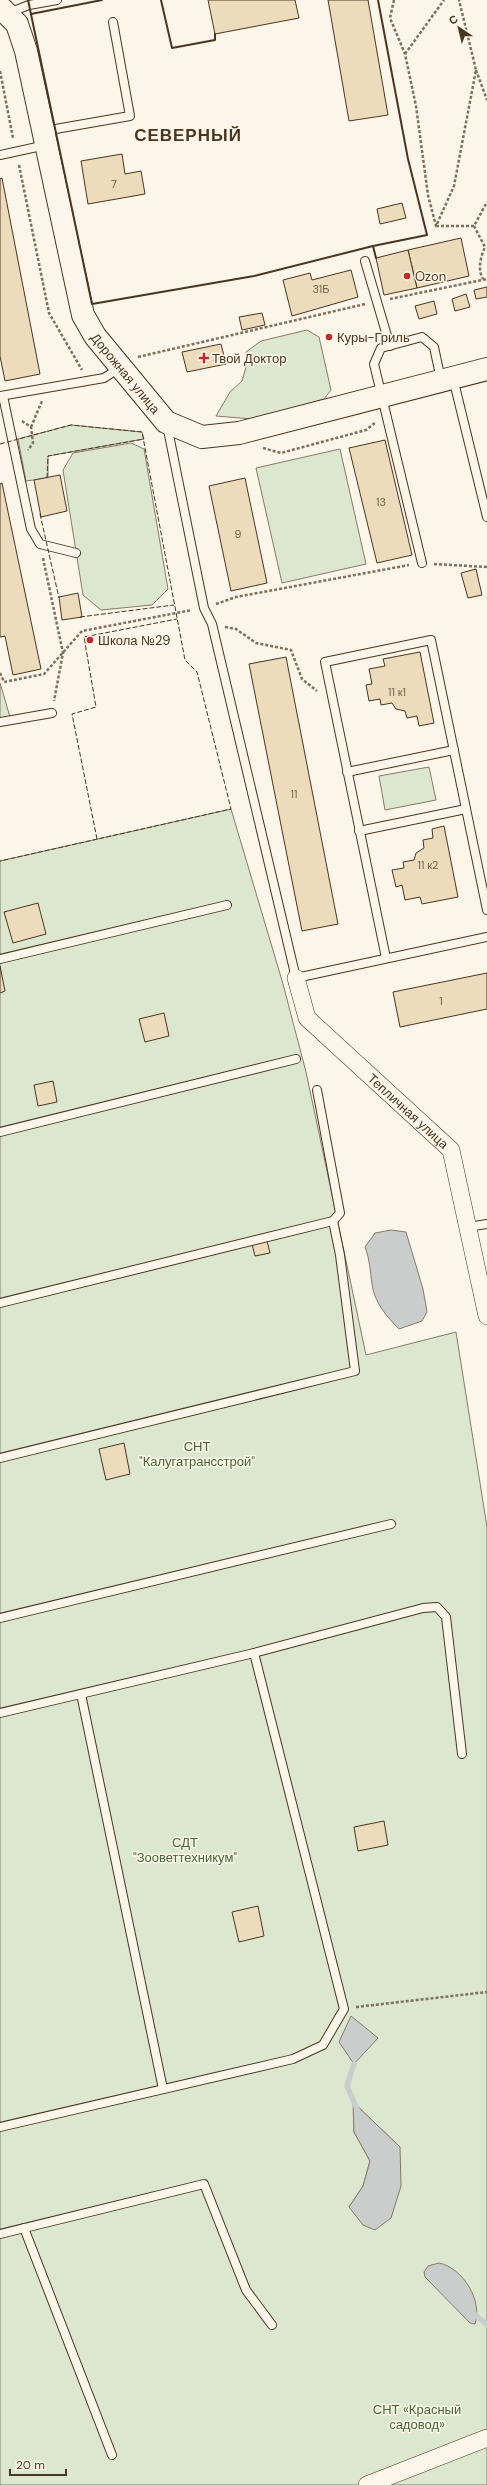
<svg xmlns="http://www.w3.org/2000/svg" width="487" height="2485" font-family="'DM Sans',sans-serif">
<rect width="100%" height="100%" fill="#fbf6e9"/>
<g fill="#dce7d0" stroke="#887966" fill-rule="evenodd">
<path d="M307,330L319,337L331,390L324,399L252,419L216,416L230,392L242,381L246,367V352L261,341Z"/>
<path d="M71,425L142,432L144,439L48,456V478L26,481L18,439Z"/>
<path d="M131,443L144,449L168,589L152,605L101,610L83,595L63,470L73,453Z"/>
<path d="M340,449L366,564L282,583L256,468Z"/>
<path d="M0,683L10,717L0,719Z"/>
<path d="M429,767L436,800L385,810L379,776Z"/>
<path d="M231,809L283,984L306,1072L366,1355L456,1332L487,1527V2485H0V861ZM354,2103L400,2147L349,2207L363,2186L370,2161L354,2132Z"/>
</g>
<g fill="#c9cecd" stroke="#887966">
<path d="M391,1230L406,1232L423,1289L427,1312L422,1321L399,1329C387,1317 374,1302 372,1284C370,1271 370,1260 365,1247L375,1233Z"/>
<path d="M351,2016L378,2038L354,2064L339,2042Z"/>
<path d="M353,2102L400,2147L401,2186L391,2218L375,2230L363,2225L349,2207L363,2186L370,2161L354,2132Z"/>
<path d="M439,2263C463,2268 483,2301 475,2324L470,2323L425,2277L424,2272L428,2266Z"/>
</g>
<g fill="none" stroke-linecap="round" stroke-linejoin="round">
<g stroke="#c9cecd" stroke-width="5.5">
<path d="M354,2064L347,2086L357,2109"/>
<path d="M472,2312L487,2325"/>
</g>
</g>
<g fill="#ecdcbc" stroke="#4a3520">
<path d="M208,0H295L299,18L215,34Z"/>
<path d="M328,0H368L388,115L349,121Z"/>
<path d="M122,154L125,174L141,171L145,194L88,204L81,161Z"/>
<path d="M2,178L40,374L5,381L0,356V179Z"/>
<path d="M402,203L406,218L380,224L377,209Z"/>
<path d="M461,238L469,276L417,288L408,250Z"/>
<path d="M408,250L417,288L384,295L376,258Z"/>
<path d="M351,270L358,297L292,316L283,280L310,273L312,280Z"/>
<path d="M487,287V297L476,299L474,290Z"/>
<path d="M466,294L470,307L455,311L452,299Z"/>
<path d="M434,301L437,314L419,319L415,306Z"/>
<path d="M262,313L265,325L242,330L239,317Z"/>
<path d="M221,344L226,364L187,372L182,352Z"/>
<path d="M385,440L412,555L377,563L349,448Z"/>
<path d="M60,475L67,511L41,517L34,480Z"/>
<path d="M245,478L267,583L231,591L209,486Z"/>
<path d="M2,483L41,669L13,675L5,636L0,637V484Z"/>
<path d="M476,569L482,595L468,598L461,573Z"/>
<path d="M78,593L82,617L62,620L59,597Z"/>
<path d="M420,652L434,723L419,726L417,716L407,718L405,711L396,709L392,703L381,705L380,699L369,701L366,685L372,684L369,669L385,666L383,659Z"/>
<path d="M286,657L338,924L302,931L249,664Z"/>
<path d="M444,826L458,897L422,904L420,897L405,900L402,885L396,887L392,870L404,868L403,862L414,860L416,853L424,848L423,840L433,838L432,829Z"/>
<path d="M38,903L46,934L13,943L4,912Z"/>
<path d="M0,966L5,991L0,993Z"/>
<path d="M487,973V1009L400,1027L393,992Z"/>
<path d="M164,1013L169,1036L145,1042L139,1019Z"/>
<path d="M53,1081L57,1102L38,1106L34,1085Z"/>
<path d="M267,1241L270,1253L255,1256L252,1244Z"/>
<path d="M124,1443L130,1474L106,1480L99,1449Z"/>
<path d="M384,1821L388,1845L358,1851L354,1827Z"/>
<path d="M258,1906L264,1936L239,1942L232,1912Z"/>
</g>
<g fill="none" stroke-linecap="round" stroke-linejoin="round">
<defs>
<g id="lane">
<path d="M8,13L29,5L57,0"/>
<path d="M44,131L130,116L113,22"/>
<path d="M0,155L46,145"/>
<path d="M365,261L390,346"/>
<path d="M453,378L487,517"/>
<path d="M0,396L104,378L121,367"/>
<path d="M3,396L31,529L40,544L76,553"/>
<path d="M167,425L204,608L212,624L296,978L487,937"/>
<path d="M422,563L374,364L381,348L422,337L434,347L441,380"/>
<path d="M0,722L52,713"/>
<path d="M347,772L454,750"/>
<path d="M359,831L466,809"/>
<path d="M386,958L325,662L431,640L487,910"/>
<path d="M0,959L227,905"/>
<path d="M0,1132L296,1059"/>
<path d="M468,1227L487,1224"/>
<path d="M0,1303L333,1221L340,1213L317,1090"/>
<path d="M0,1458L355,1371L340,1255L333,1221"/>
<path d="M0,1618L391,1524"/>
<path d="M254,1653L423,1608L437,1607L446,1617L462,1754"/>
<path d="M81,1694L163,2089"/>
<path d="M0,1713L254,1653L344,2009L323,2045L293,2059L0,2127"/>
<path d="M24,2228L112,2455"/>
<path d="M0,2234L204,2184L246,2290L272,2325"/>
</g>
<g id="street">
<path id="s1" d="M296,978L307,1018L451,1150L487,1316"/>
<path d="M367,2485L487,2438"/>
</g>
<g id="secondary">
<path id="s2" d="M0,7L17,24L26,51L83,315L95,336L166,422L202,437L239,433L487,369"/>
</g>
</defs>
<use href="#lane" stroke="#4a3520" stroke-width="10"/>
<use href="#street" stroke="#4a3520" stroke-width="18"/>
<use href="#secondary" stroke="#4a3520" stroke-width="24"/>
<g stroke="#7f6f5c" stroke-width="2.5" stroke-dasharray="3 2" stroke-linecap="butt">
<path d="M394,0L390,18L405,54L416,106L428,195L436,226L454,186L476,70L459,0"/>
<path d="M405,54L444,0"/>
<path d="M476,70L487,100"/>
<path d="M0,71L13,138"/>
<path d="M19,165L49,313L82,370"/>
<path d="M436,226H474L487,202"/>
<path d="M474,226L485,247C481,256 477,269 483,279"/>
<path d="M390,299L487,279"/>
<path d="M138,357L365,304"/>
<path d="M22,421L31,427L33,443L28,450"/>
<path d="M31,427L42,401"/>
<path d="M263,448L281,453L366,430L376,422"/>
<path d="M43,558L63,653L54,701"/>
<path d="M434,564L487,567"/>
<path d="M216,604L236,597L409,565"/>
<path d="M225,627L236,629L256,643L291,650L302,679L317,691"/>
<path d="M0,673L4,682L44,674L82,631L192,610"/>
<path d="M356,2007L487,1992"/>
</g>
<use href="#lane" stroke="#fbf6e9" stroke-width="8"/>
<use href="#street" stroke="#fbf6e9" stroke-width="17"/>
<use href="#secondary" stroke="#fbf6e9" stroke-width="22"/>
<g stroke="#4a3520" stroke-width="1" stroke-dasharray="5 2" stroke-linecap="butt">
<path d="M0,444L71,425L142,432L185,660L197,672L231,809L0,861"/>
<path d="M47,478L48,456L144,439"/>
<path d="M40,514L59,598"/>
<path d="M80,617L174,605"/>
<path d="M97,839L72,714L96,707L84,637L177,619"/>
</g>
<g stroke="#4a3520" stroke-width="2">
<path d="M28,0L92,304L254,276L373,246"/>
<path d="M161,0L172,48L215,40V34"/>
<path d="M31,14L102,0"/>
<path d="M376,258L373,246L427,235L408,159L378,0"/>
</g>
</g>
<g fill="#c62828" stroke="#fbf6e9" stroke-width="1.5">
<circle cx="407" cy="276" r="4"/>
<circle cx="329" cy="337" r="4"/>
<path d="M202 352h4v4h4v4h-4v4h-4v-4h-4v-4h4z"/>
<circle cx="90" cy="640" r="4"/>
</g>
<g text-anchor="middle" stroke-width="3" stroke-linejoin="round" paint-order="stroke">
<g font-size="11" fill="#725f47">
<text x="114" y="188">7</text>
<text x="321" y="293">31Б</text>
<text x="381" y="506">13</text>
<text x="238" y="538">9</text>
<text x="397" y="696">11 к1</text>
<text x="294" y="798">11</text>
<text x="428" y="869">11 к2</text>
<text x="441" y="1005">1</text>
</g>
<g font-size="13" fill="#4a3520" stroke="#fbf6e9" text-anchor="start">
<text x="415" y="281">Ozon</text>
<text x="337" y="342">Куры-Гриль</text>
<text x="212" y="363">Твой Доктор</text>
<text x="98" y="645">Школа №29</text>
</g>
<g font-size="13" fill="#4a3520" stroke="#fbf6e9">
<text dy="5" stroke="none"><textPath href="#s2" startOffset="395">Дорожная улица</textPath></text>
<text dy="5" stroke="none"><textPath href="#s1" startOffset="179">Тепличная улица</textPath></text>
</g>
<g font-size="13" fill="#436837" stroke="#fbf6e9">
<text x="197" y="1451">СНТ<tspan x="197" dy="15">"Калугатрансстрой"</tspan></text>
<text x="185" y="1847">СДТ<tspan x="185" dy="15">"Зооветтехникум"</tspan></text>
<text x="417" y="2414">СНТ «Красный<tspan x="417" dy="15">садовод»</tspan></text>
</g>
<g font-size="17" font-weight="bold" letter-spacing="1" fill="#4a3520" stroke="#fbf6e9">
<text x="188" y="141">СЕВЕРНЫЙ</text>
</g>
</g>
<g transform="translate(459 28) rotate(325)" stroke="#fbf6e9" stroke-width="3" paint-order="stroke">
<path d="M0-3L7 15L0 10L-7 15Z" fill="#4a3520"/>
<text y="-6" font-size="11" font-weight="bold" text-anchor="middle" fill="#4a3520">С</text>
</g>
<path d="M10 2469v6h56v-6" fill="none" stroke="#4a3520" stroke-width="2"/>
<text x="16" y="2469" font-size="12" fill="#4a3520" stroke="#fbf6e9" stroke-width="3" paint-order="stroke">20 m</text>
</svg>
